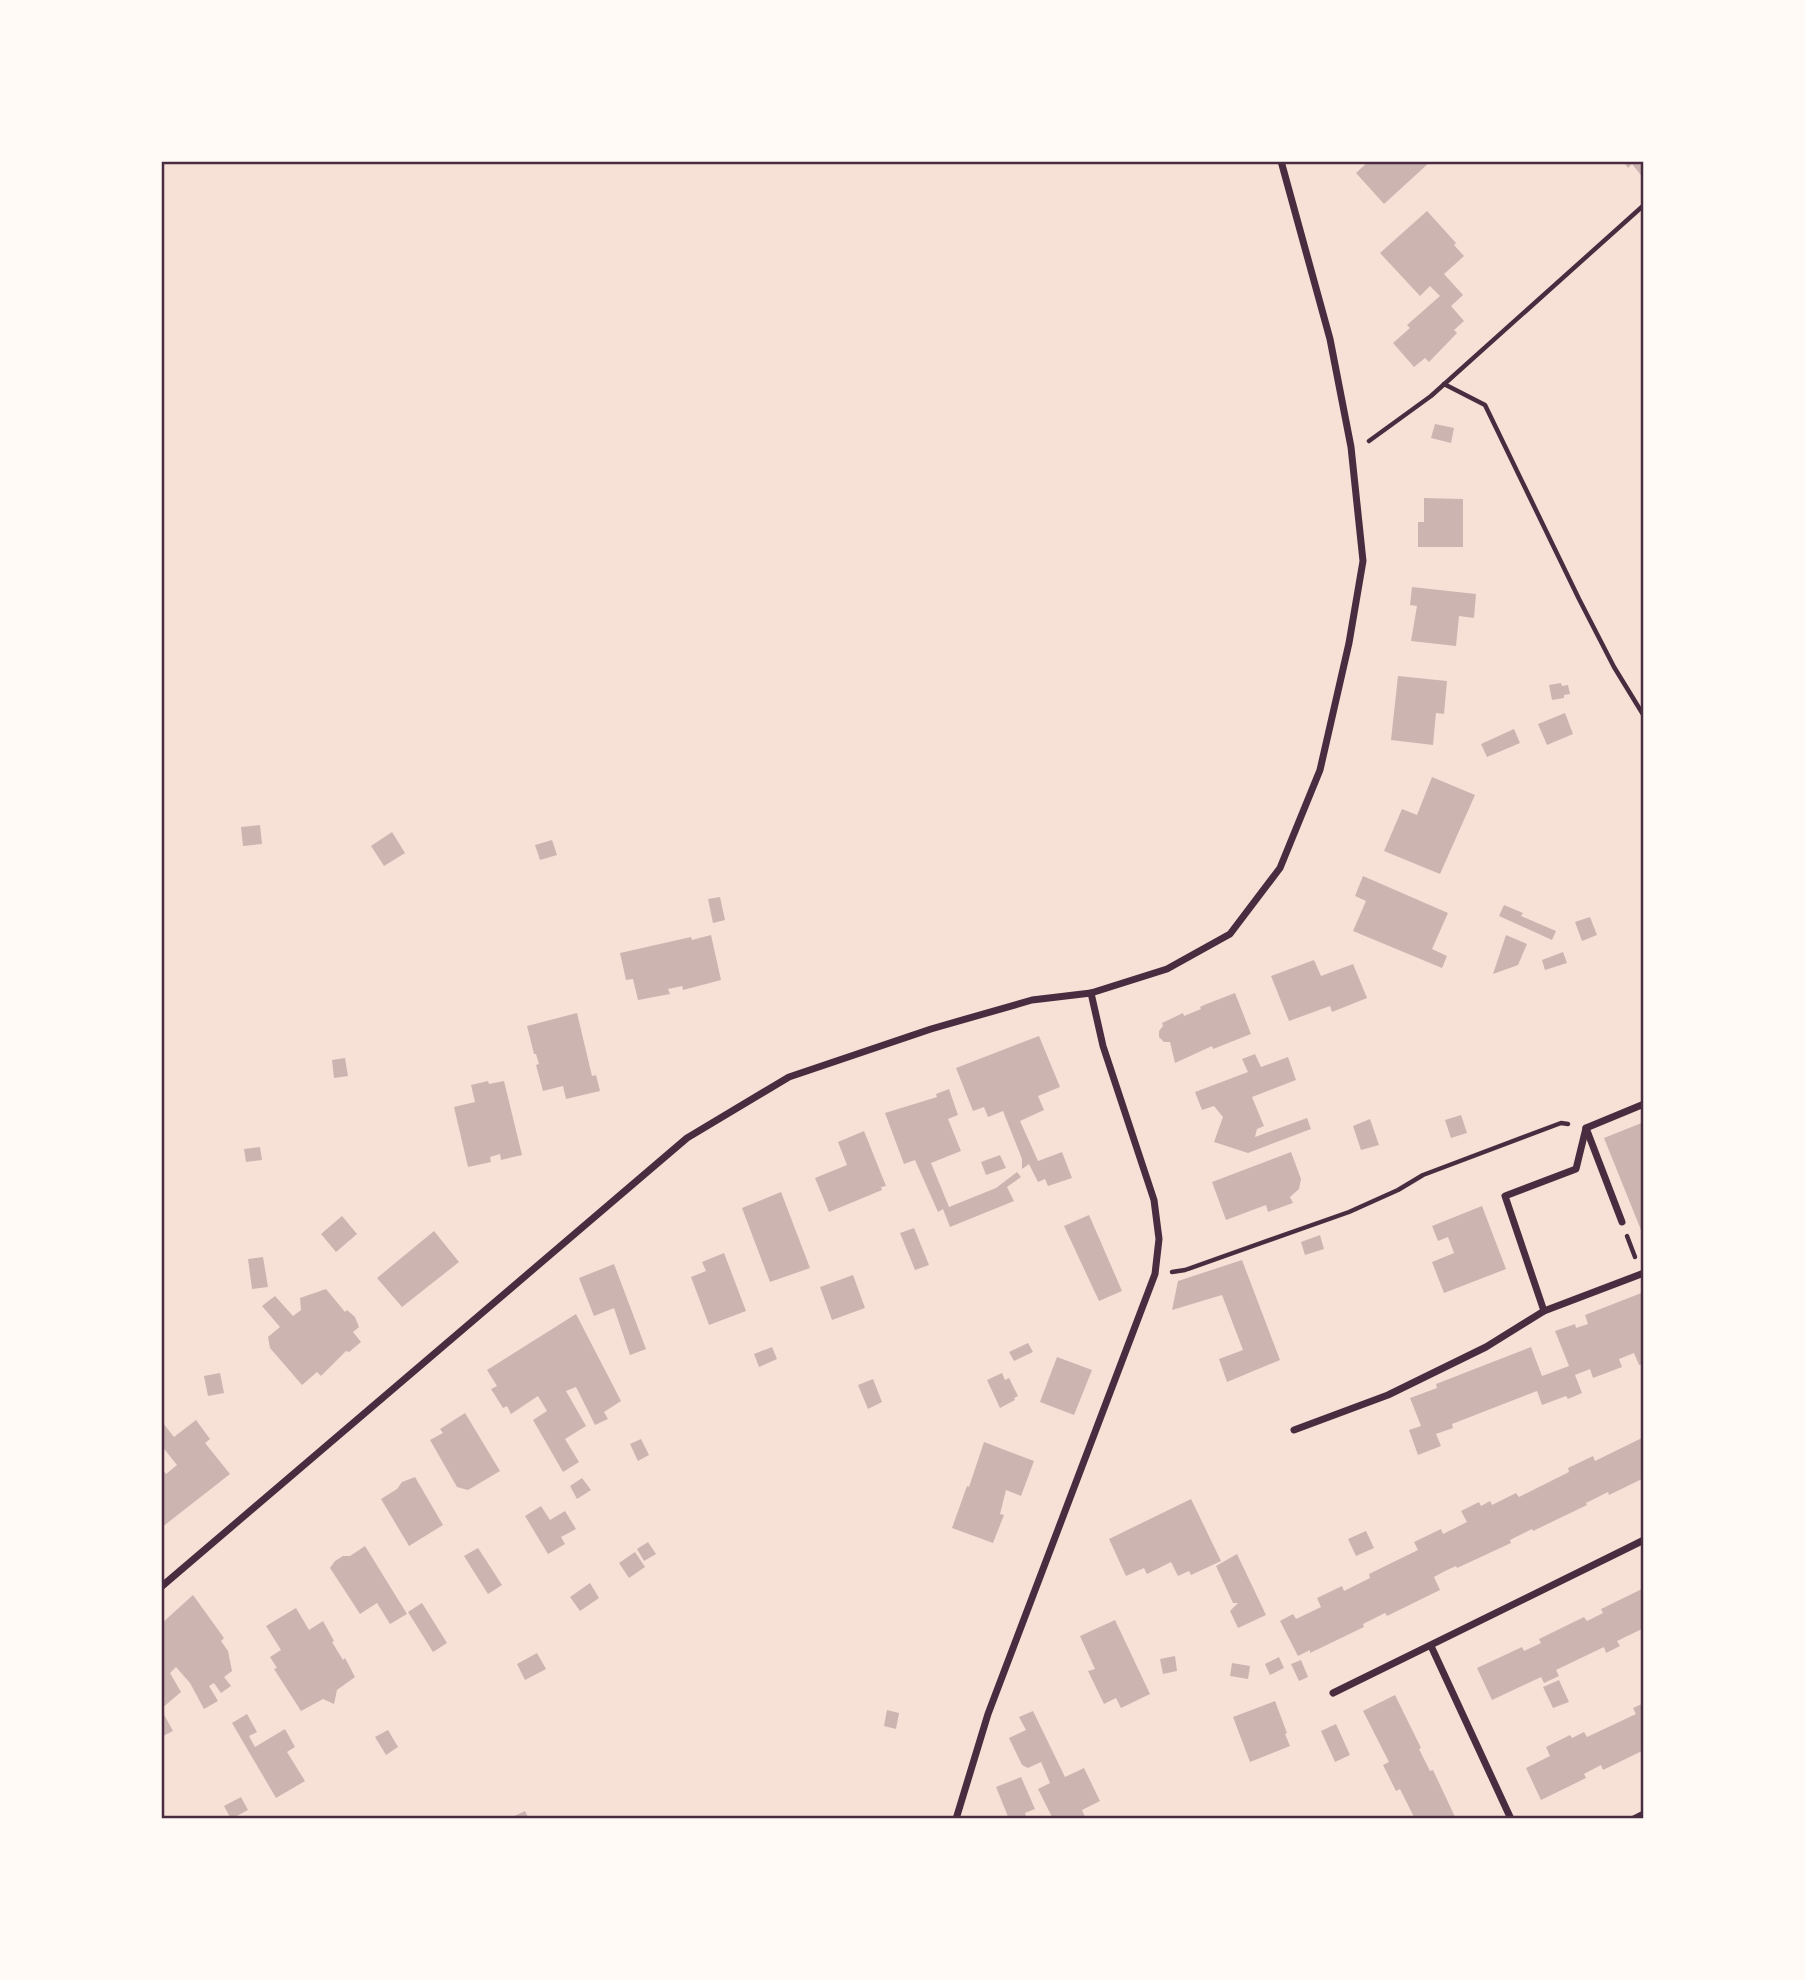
<svg xmlns="http://www.w3.org/2000/svg" width="1805" height="1980" font-family="'Playfair Display',serif">
<rect width="100%" height="100%" fill="#f7e1d7"/>
<g fill="#ccb4b1">
<path d="M1369,161H1431L1384,204L1356,173Z"/>
<path d="M1623,161H1644V179L1632,164L1628,168Z"/>
<path d="M1427,211L1456,243L1454,245L1464,256L1444,274L1463,295L1451,306L1464,321L1454,330L1457,333L1429,362L1425,358L1414,367L1393,343L1410,328L1407,325L1440,296L1430,286L1420,296L1380,253Z"/>
<path d="M1435,424L1454,428L1451,443L1431,438Z"/>
<path d="M1424,498L1463,499V547H1418V522H1424Z"/>
<path d="M1412,587L1476,594L1474,618L1459,616L1456,646L1411,641L1417,606L1410,605Z"/>
<path d="M1398,676L1447,681L1444,714L1436,713L1433,745L1391,740Z"/>
<path d="M1561,683L1562,686L1568,685L1570,694L1564,695V698L1552,700L1549,685Z"/>
<path d="M1565,713L1573,734L1547,745L1538,724Z"/>
<path d="M1514,729L1520,743L1487,757L1481,744Z"/>
<path d="M1432,777L1475,795L1440,874L1384,851L1402,809L1417,815Z"/>
<path d="M260,825L262,844L243,846L241,827Z"/>
<path d="M392,832L405,853L384,866L371,846Z"/>
<path d="M552,840L557,855L540,860L535,845Z"/>
<path d="M1363,876L1448,913L1432,949L1447,956L1442,968L1353,931L1366,901L1355,896Z"/>
<path d="M720,897L725,920L713,923L708,899Z"/>
<path d="M1504,905L1523,913L1521,916L1556,931L1552,940L1499,916Z"/>
<path d="M1590,917L1597,935L1582,941L1575,922Z"/>
<path d="M711,935L721,980L683,990L682,986L668,989L670,994L638,1000L633,979L626,980L620,953L691,937L692,940Z"/>
<path d="M1506,935L1527,944L1518,965L1493,974Z"/>
<path d="M1563,952L1567,963L1545,970L1542,960Z"/>
<path d="M1314,960L1321,976L1353,964L1367,998L1332,1012L1330,1006L1289,1021L1271,976Z"/>
<path d="M1235,993L1251,1034L1213,1049L1212,1046L1175,1063L1170,1042H1164L1159,1037V1031L1163,1026L1162,1023L1183,1013L1184,1016L1201,1009L1200,1007L1204,1005Z"/>
<path d="M577,1013L592,1076L596,1075L600,1091L566,1099L563,1086L543,1091L536,1065L539,1064L536,1054H534L527,1026Z"/>
<path d="M1039,1036L1060,1087L1038,1096L1044,1110L1020,1121L1038,1161L1062,1152L1072,1178L1048,1186L1045,1179L1038,1182L1029,1164L1022,1169V1159L1003,1111L988,1117L984,1107L973,1111L956,1068Z"/>
<path d="M1255,1054L1261,1067L1288,1057L1296,1080L1252,1097L1264,1126L1257,1129L1255,1137L1307,1118L1311,1129L1248,1153L1214,1142L1223,1117L1214,1106L1202,1110L1195,1092L1248,1072L1242,1059Z"/>
<path d="M345,1058L348,1076L334,1078L332,1060Z"/>
<path d="M488,1081L489,1084L504,1081L522,1155L501,1160L500,1154L490,1157L491,1162L468,1167L454,1107L475,1102L471,1085Z"/>
<path d="M949,1089L958,1115L948,1119L961,1151L931,1163L949,1207L996,1188L1017,1172L1021,1177L1007,1187L1014,1201L950,1227L943,1209L938,1212L915,1160L904,1164L885,1113L937,1097L936,1094Z"/>
<path d="M1461,1115L1467,1133L1451,1138L1445,1120Z"/>
<path d="M1370,1119L1379,1145L1361,1150L1353,1126Z"/>
<path d="M1644,1122V1229L1641,1230L1604,1138Z"/>
<path d="M864,1131L886,1186L881,1187L882,1190L829,1212L815,1178L847,1165L838,1142Z"/>
<path d="M260,1147L262,1160L246,1162L244,1149Z"/>
<path d="M1291,1152L1301,1179L1299,1189L1290,1197L1293,1203L1268,1212L1266,1205L1226,1220L1212,1182Z"/>
<path d="M1000,1155L1006,1168L986,1175L981,1162Z"/>
<path d="M781,1192L810,1268L770,1282L742,1208Z"/>
<path d="M1482,1206L1506,1269L1444,1293L1432,1262L1454,1253L1448,1237L1438,1241L1432,1226Z"/>
<path d="M1089,1215L1122,1291L1099,1301L1064,1226Z"/>
<path d="M342,1216L357,1234L336,1252L321,1234Z"/>
<path d="M914,1228L929,1265L915,1270L900,1233Z"/>
<path d="M434,1231L459,1262L402,1307L377,1278Z"/>
<path d="M1320,1235L1324,1249L1305,1255L1301,1242Z"/>
<path d="M724,1253L746,1311L709,1325L691,1277L706,1271L702,1262Z"/>
<path d="M263,1257L268,1287L252,1289L248,1259Z"/>
<path d="M1242,1260L1280,1360L1227,1382L1219,1359L1243,1350L1222,1295L1172,1310L1178,1281Z"/>
<path d="M614,1264L646,1349L630,1355L614,1308L594,1316L579,1278Z"/>
<path d="M853,1275L865,1308L832,1320L820,1287Z"/>
<path d="M326,1289L345,1312L347,1310L355,1317L359,1327L353,1332L361,1342L349,1352L346,1351L321,1376L317,1372L302,1385L270,1348L268,1337L280,1327L262,1306L275,1296L293,1316L301,1310L300,1298Z"/>
<path d="M1644,1292V1364L1639,1365L1634,1353L1619,1359L1622,1367L1593,1378L1590,1369L1575,1375L1582,1393L1568,1399L1566,1396L1542,1405L1537,1391L1452,1424L1453,1428L1436,1434L1441,1446L1418,1455L1409,1430L1421,1426L1410,1398L1437,1388L1436,1384L1531,1347L1542,1376L1569,1366L1555,1331L1575,1324L1576,1328L1588,1324L1585,1315Z"/>
<path d="M576,1314L621,1401L604,1412L608,1419L595,1425L576,1387L566,1391L586,1426L565,1439L579,1462L563,1472L533,1420L547,1411L538,1396L511,1414L507,1406L503,1408L491,1389L497,1386L487,1370Z"/>
<path d="M1028,1343L1033,1352L1014,1361L1009,1352Z"/>
<path d="M772,1347L777,1359L759,1367L754,1354Z"/>
<path d="M1057,1357L1092,1370L1074,1415L1040,1402Z"/>
<path d="M220,1373L224,1393L208,1396L204,1376Z"/>
<path d="M1002,1373L1005,1380L1009,1378L1018,1396L1014,1398L1015,1400L1000,1408L987,1380Z"/>
<path d="M873,1379L882,1402L868,1409L858,1385Z"/>
<path d="M465,1413L500,1471L468,1490L457,1487L430,1440L443,1433L440,1429Z"/>
<path d="M196,1420L210,1439L205,1443L230,1474L161,1528V1467L166,1474L177,1465L161,1445V1424L163,1423L174,1437Z"/>
<path d="M1644,1437V1478L1609,1495L1608,1492L1586,1503L1587,1505L1533,1531L1532,1529L1510,1540L1511,1543L1457,1568L1456,1566L1445,1571L1434,1577L1440,1590L1387,1616L1385,1613L1363,1624L1364,1627L1310,1653V1650L1298,1656L1280,1621L1293,1614L1296,1619L1321,1607L1317,1598L1342,1586L1344,1591L1370,1578L1369,1574L1418,1550L1414,1542L1441,1529L1443,1534L1467,1522L1461,1511L1479,1502L1481,1506L1490,1501L1492,1505L1516,1493L1519,1497L1569,1472L1568,1468L1593,1456L1595,1461Z"/>
<path d="M641,1439L649,1455L638,1461L630,1444Z"/>
<path d="M984,1442L1034,1461L1021,1496L1006,1490L1000,1514L1004,1515L993,1543L952,1528L967,1486L969,1487Z"/>
<path d="M415,1477L443,1525L409,1546L381,1499L397,1489L402,1482Z"/>
<path d="M582,1478L591,1490L577,1499L570,1486Z"/>
<path d="M1191,1499L1221,1561L1191,1575L1189,1571L1178,1576L1171,1562L1147,1574L1144,1568L1126,1576L1109,1539Z"/>
<path d="M541,1506L550,1520L565,1511L576,1529L561,1537L565,1544L548,1554L525,1516Z"/>
<path d="M1366,1531L1374,1548L1356,1556L1348,1539Z"/>
<path d="M648,1542L656,1554L644,1561L637,1549Z"/>
<path d="M365,1546L407,1614L390,1624L377,1603L360,1614L330,1568L335,1561L343,1556H350Z"/>
<path d="M478,1548L502,1585L488,1594L464,1556Z"/>
<path d="M635,1552L645,1567L629,1578L619,1563Z"/>
<path d="M1237,1554L1266,1615L1238,1628L1230,1611L1238,1603H1233L1216,1566Z"/>
<path d="M590,1583L599,1598L580,1611L570,1597Z"/>
<path d="M1644,1588V1628L1617,1641L1620,1646L1606,1653L1604,1647L1556,1670L1559,1676L1544,1683L1541,1677L1492,1700L1477,1668L1522,1647L1524,1651L1541,1643L1539,1639L1584,1617L1587,1621L1603,1613L1601,1609Z"/>
<path d="M193,1595L224,1638L221,1641L228,1651L232,1671L224,1677L231,1686L221,1693L214,1683L209,1686L218,1701L204,1709L190,1683L176,1667L170,1673L181,1692L161,1709V1624Z"/>
<path d="M422,1603L447,1643L433,1652L408,1612Z"/>
<path d="M296,1608L309,1630L323,1621L334,1641L332,1642L343,1660L345,1658L355,1677L337,1690L334,1704L323,1699L301,1711L274,1669L277,1668L270,1657L281,1650L266,1626Z"/>
<path d="M1115,1620L1150,1694L1121,1708L1116,1698L1104,1704L1088,1671L1095,1669L1080,1636Z"/>
<path d="M537,1653L546,1669L525,1680L517,1664Z"/>
<path d="M1175,1656L1177,1671L1163,1674L1160,1659Z"/>
<path d="M1279,1657L1284,1668L1270,1675L1265,1664Z"/>
<path d="M1301,1660L1308,1677L1299,1681L1291,1664Z"/>
<path d="M1232,1663L1250,1666L1248,1679L1230,1676Z"/>
<path d="M1559,1680L1569,1702L1553,1708L1543,1687Z"/>
<path d="M1395,1695L1421,1748L1419,1749L1430,1771L1433,1770L1456,1819H1415L1400,1789L1396,1791L1383,1765L1389,1762L1363,1711Z"/>
<path d="M1275,1701L1287,1733L1285,1734L1290,1746L1250,1762L1233,1717Z"/>
<path d="M1644,1703V1750L1603,1770L1601,1765L1584,1774L1586,1778L1541,1800L1526,1768L1550,1756L1546,1747L1570,1735L1572,1738L1584,1732L1587,1737L1636,1714L1633,1708Z"/>
<path d="M161,1709L173,1731L161,1737Z"/>
<path d="M887,1710L899,1713L896,1729L884,1726Z"/>
<path d="M1033,1711L1065,1777L1084,1768L1100,1801L1082,1810L1086,1819H1053L1038,1789L1050,1783L1041,1762L1028,1768L1022,1765L1009,1738L1026,1730L1019,1717Z"/>
<path d="M247,1714L257,1732L249,1736L255,1747L285,1729L295,1747L287,1752L305,1781L276,1798L232,1723Z"/>
<path d="M1336,1724L1350,1755L1335,1762L1321,1731Z"/>
<path d="M388,1730L398,1747L386,1755L375,1737Z"/>
<path d="M1021,1777L1035,1809L1025,1813L1027,1819H1009L996,1787Z"/>
<path d="M241,1797L248,1810L231,1819L224,1806Z"/>
<path d="M525,1811L529,1819H508Z"/>
</g>
<g fill="none" stroke-linecap="round" stroke-linejoin="round">
<g stroke="#4a2c40" stroke-width="4.5">
<path d="M1444,384L1485,405L1579,599L1614,667L1644,716"/>
<path d="M1369,441L1431,396L1644,205"/>
<path d="M1627,1236L1635,1257"/>
<path d="M1172,1272L1185,1270L1349,1212L1398,1190L1423,1175L1561,1123L1568,1124"/>
</g>
<g stroke="#4a2c40" stroke-width="7">
<path d="M1644,1104L1586,1128L1576,1169L1505,1196L1544,1311L1644,1273"/>
<path d="M1586,1128L1622,1222"/>
<path d="M1294,1430L1388,1395L1486,1347L1544,1311"/>
<path d="M161,1587L687,1138L789,1077L931,1029L1032,1000L1091,993L1167,969L1230,934L1280,868L1320,770L1349,643L1363,561L1351,447L1330,339L1281,161"/>
<path d="M1431,1646L1511,1819"/>
<path d="M1333,1693L1644,1540"/>
<path d="M956,1819L988,1714L1155,1274L1159,1239L1154,1200L1103,1046L1091,993"/>
<path d="M1634,1819L1644,1814"/>
</g>
</g>
<rect width="1805" height="1980" fill="none" stroke="#fffaf5" stroke-width="326"/>
<rect x="163" y="163" width="1479" height="1654" fill="none" stroke="#4a2c40" stroke-width="2.5"/>
</svg>
